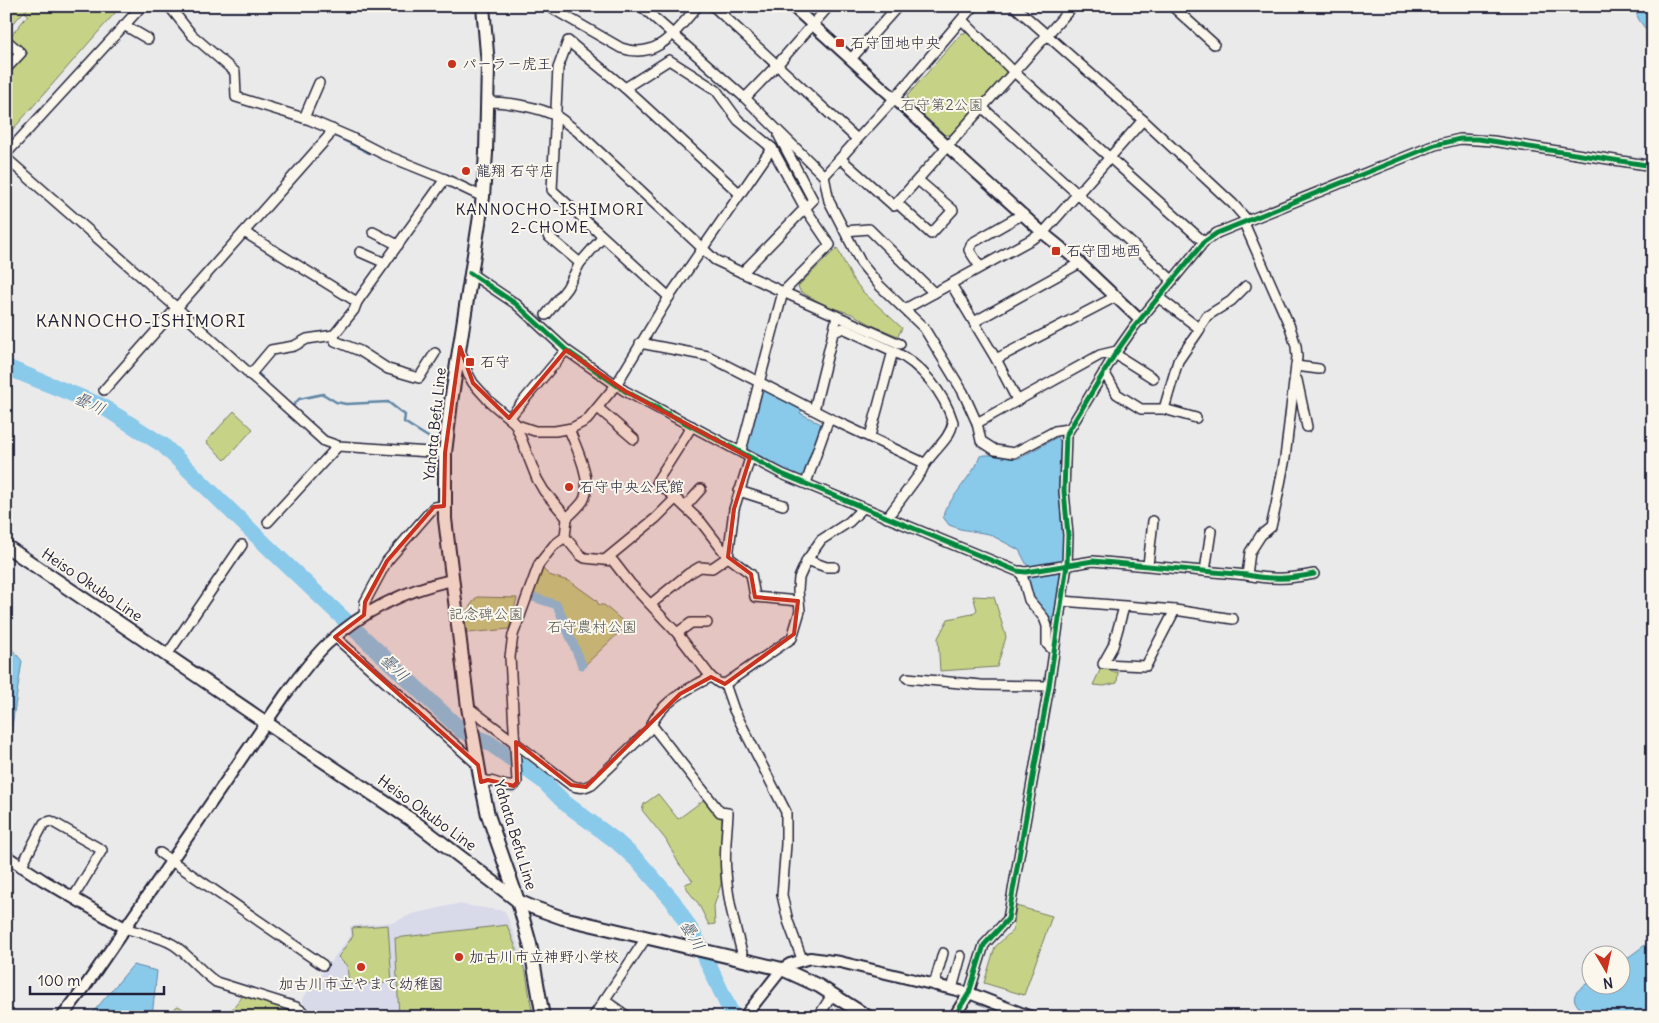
<svg xmlns="http://www.w3.org/2000/svg" width="1659" height="1023" font-family="Delius,'Klee One',sans-serif">
<rect width="100%" height="100%" fill="#ebeaeb"/>
<filter id="ink" filterUnits="userSpaceOnUse"><feTurbulence type="fractalNoise" baseFrequency=".02" numOctaves="2"/><feDisplacementMap in="SourceGraphic" scale="10" xChannelSelector="R" yChannelSelector="G"/><feConvolveMatrix kernelMatrix="1 2 1 2 8 2 1 2 1" color-interpolation-filters="sRGB"/></filter>
<g filter="url(#ink)">
<path fill="#d8daea" d="M457,904L505,911L531,977L536,1017H317L306,1009L302,999L351,935L350,926L394,922L412,914Z"/>
<g fill="#c6d387" stroke="#747a61">
<path d="M6,6H29L6,31Z"/>
<path d="M30,6H121L8,135L6,133V77L28,53L10,37L28,15L25,12Z"/>
<path d="M962,33H968L1006,70L1007,74L976,109L966,101L976,110L952,135H945L908,101L907,96Z"/>
<path d="M837,248L852,278L863,292L902,328L898,336L874,326L852,314L824,305L800,291L798,286Z"/>
<path d="M234,411L253,429L225,460L206,442Z"/>
<path d="M541,567L549,575L571,582L596,600L599,605H604L627,625L585,665L568,631L558,605L530,594Z"/>
<path d="M973,596L994,597L1006,637L997,667L940,671L938,638L948,619L972,614L977,610Z"/>
<path d="M477,597L517,598L509,629L467,633L463,615Z"/>
<path d="M1101,668H1111V672H1118L1117,683L1104,686L1093,685Z"/>
<path d="M658,794L678,819L705,799L722,818L721,884L714,906L715,924L709,925L698,903L689,892L685,884L693,881L679,864L666,840L642,810L644,804Z"/>
<path d="M1016,906L1052,916L1024,995L984,983L995,947L1013,930Z"/>
<path d="M388,925L392,983L349,984L347,966L338,957L353,936L352,928Z"/>
<path d="M507,925L526,973L533,1017H399L395,938Z"/>
<path d="M244,994L284,1008L300,1017H162L178,1006L188,1012L208,1010L213,1016C230,1015 235,1007 244,994Z"/>
</g>
<g fill="#89c9ea" stroke="#6086a4">
<path d="M1633,6H1653V39L1639,20Z"/>
<path d="M765,391L803,409L800,413L823,425L805,476L800,478L748,454L746,449L761,393Z"/>
<path d="M1057,437L1061,443C1056,481 1062,519 1064,557L1061,561L1028,567L1019,550L989,534L960,529L949,525L943,517L945,509L976,466L980,456C993,452 1006,460 1020,458Z"/>
<path d="M1059,570L1062,574L1052,635L1048,617L1031,595L1027,576Z"/>
<path d="M6,642L22,661L6,765Z"/>
<path d="M1649,942H1653V1017H1587C1570,998 1569,995 1591,981L1592,986H1622V962Z"/>
<path d="M133,965L157,971L152,1017H89Z"/>
</g>
<g fill="none" stroke-linecap="round" stroke-linejoin="round">
<g stroke="#6086a4" stroke-width="2.5">
<path d="M333,135L369,153"/>
<path d="M189,313L207,329"/>
<path d="M228,349L248,366"/>
<path d="M256,372L262,377"/>
<path d="M291,408L299,399L323,394L336,402L346,404L388,402L405,415L404,422L436,442"/>
<path d="M991,1014L999,1017"/>
</g>
<path stroke="#89c9ea" stroke-width="9" d="M530,596L557,605L582,665"/>
<path stroke="#89c9ea" stroke-width="16" d="M6,367L100,405L163,445L269,548L462,731L488,742L543,781L565,803L616,841L639,862L673,901L698,942L733,1017"/>
<defs>
<g id="minor">
<path d="M169,6L192,35L235,72L236,97L310,120L352,138L383,154L445,179L483,197"/>
<path d="M548,6L621,48C658,61 676,30 698,6"/>
<path d="M641,6L745,98L824,176L829,201L861,263L880,286L924,328L963,392L977,423L981,441L995,450L1014,453L1055,431L1068,429"/>
<path d="M713,6L857,139"/>
<path d="M1014,6L1143,120L1233,204L1248,221"/>
<path d="M1172,6L1214,44"/>
<path d="M962,20L1014,72L1204,242"/>
<path d="M124,25L148,39"/>
<path d="M6,40L21,53L6,69"/>
<path d="M851,59L898,6"/>
<path d="M745,98L777,65L829,6"/>
<path d="M488,102C508,102 540,107 558,117C564,121 571,127 577,131L715,260L783,292L900,344"/>
<path d="M983,108L1172,280"/>
<path d="M304,118L319,83"/>
<path d="M6,154L142,6"/>
<path d="M6,158L177,308L324,441L338,446L445,453"/>
<path d="M841,159L894,206L1073,6"/>
<path d="M824,176L894,99L973,6"/>
<path d="M897,203L931,234L953,210L918,180"/>
<path d="M1244,223L1290,327L1296,346L1297,357L1285,458L1276,505L1271,527L1261,535L1250,552L1247,575"/>
<path d="M845,231L869,229L934,293"/>
<path d="M244,232L357,302"/>
<path d="M373,232L398,245"/>
<path d="M548,236L580,263"/>
<path d="M360,252L385,263"/>
<path d="M980,267L969,250L972,243L1023,214"/>
<path d="M470,273L516,304L566,350L625,391L782,474L1017,571L1026,572L1093,561L1247,575C1273,580 1289,579 1314,574"/>
<path d="M742,273L813,200L779,136"/>
<path d="M951,284L996,359L1017,400"/>
<path d="M669,297L552,190L558,68L568,41L625,88L740,194"/>
<path d="M1158,297L1200,329L1178,361L1164,409"/>
<path d="M905,309L1043,233L1143,120"/>
<path d="M546,315L567,288L580,263L602,238"/>
<path d="M974,322L1080,263"/>
<path d="M1199,328L1207,316L1231,301L1246,286"/>
<path d="M835,332L843,328L893,351"/>
<path d="M334,335L335,341L360,351L388,369L419,378L435,353"/>
<path d="M640,343L708,356L829,418L924,463"/>
<path d="M460,349L468,374L473,383L490,402L517,425L535,431H555L572,428L587,420L616,385L669,297L772,148L738,120L716,90L669,60L625,88"/>
<path d="M1115,354L1153,378"/>
<path d="M996,359L1117,296"/>
<path d="M1296,366L1319,369"/>
<path d="M1104,372L1117,394L1141,409H1164L1196,418"/>
<path d="M250,375L271,350L294,346L307,339L334,335L354,310L357,302L445,179"/>
<path d="M1297,380L1307,427"/>
<path d="M104,390L328,137L332,129"/>
<path d="M598,408L634,439"/>
<path d="M814,410L837,317"/>
<path d="M509,418L566,350"/>
<path d="M977,423L1100,355L1117,351"/>
<path d="M692,426L657,481L701,522L728,557L751,574L755,597L798,601"/>
<path d="M870,436L893,351C921,364 944,393 953,422C950,442 927,454 921,472L887,518"/>
<path d="M741,451L783,292L830,245L805,208L772,148"/>
<path d="M806,483L829,418"/>
<path d="M739,491L783,505"/>
<path d="M685,507L701,489"/>
<path d="M567,518C572,513 579,507 583,501C594,482 576,447 569,429"/>
<path d="M268,522L338,446"/>
<path d="M565,537L580,555L585,558L613,561L630,583L677,633L711,677L719,683L725,684L792,638L800,611L798,590L799,578L807,560L821,540L849,522L863,508"/>
<path d="M606,559L656,518L676,498"/>
<path d="M807,560L826,567H834"/>
<path d="M1148,565L1153,521"/>
<path d="M1021,571L1029,600L1044,618L1047,626V644L1054,651"/>
<path d="M1205,571L1211,531"/>
<path d="M1062,601L1175,610L1233,619"/>
<path d="M651,604L688,574L700,567L712,568L728,557L734,509L750,458"/>
<path d="M1124,607L1113,646L1103,664L1146,666L1175,610"/>
<path d="M364,615L365,602L387,561L434,507L444,506"/>
<path d="M677,633L691,623H707"/>
<path d="M335,637L478,765"/>
<path d="M167,655L242,545"/>
<path d="M907,678L981,685L1049,686"/>
<path d="M725,684L734,710L786,812V844L782,895L788,921L802,959"/>
<path d="M468,707L571,785C579,789 584,788 592,784L650,729C658,703 689,688 711,677"/>
<path d="M651,724L720,812L728,813C727,833 724,853 726,872C728,902 736,931 744,960"/>
<path d="M481,782C494,778 501,788 514,786L517,782L510,657L513,635L539,564L554,545L565,537L567,518L544,491L537,479L515,423"/>
<path d="M160,853L323,965"/>
<path d="M21,867L44,823L51,821L102,850L73,898"/>
<path d="M125,928C141,934 160,936 174,945C189,955 200,971 216,982L296,1007L310,1017"/>
<path d="M934,985L943,953"/>
<path d="M952,989L961,956"/>
<path d="M969,993L984,945L1008,919L1049,686L1067,565L1068,535L1064,491L1066,435L1115,354L1134,327L1204,242L1217,233L1435,145L1460,139L1493,141L1653,166"/>
<path d="M604,1000L628,1017"/>
<path d="M593,1017L646,938"/>
<path d="M818,1017L832,995"/>
</g>
<g id="tertiary">
<path d="M792,6L1043,233L1080,263L1140,320"/>
<path d="M6,856L43,880L125,928"/>
<path d="M62,1017L84,988L285,695C298,678 311,659 327,644C363,611 405,590 452,580"/>
<path d="M744,1017L782,969L790,964L810,958L840,962L969,993L1031,1017"/>
<path d="M954,1017L969,993"/>
</g>
<g id="secondary">
<path d="M483,6L488,65L486,153L483,197L451,402L445,453V519L468,707L481,782L488,815L518,901L530,944L543,1017"/>
<path d="M6,546L259,718L416,823L518,901L532,907L563,918L782,969L819,986L868,1017"/>
</g>
</defs>
<use href="#minor" stroke="#22223b" stroke-width="12"/>
<use href="#tertiary" stroke="#22223b" stroke-width="14"/>
<use href="#secondary" stroke="#22223b" stroke-width="16"/>
<use href="#minor" stroke="#fbf7ec" stroke-width="9"/>
<use href="#tertiary" stroke="#fbf7ec" stroke-width="10"/>
<use href="#secondary" stroke="#fbf7ec" stroke-width="12"/>
<defs>
<g id="cycleway">
<path d="M470,273L516,304L566,350L625,391L782,474L1017,571L1026,572L1093,561L1247,575C1273,580 1289,579 1314,574"/>
<path d="M954,1017L969,993L984,945L1008,919L1049,686L1067,565L1068,535L1064,491L1066,435L1115,354L1134,327L1204,242L1217,233L1435,145L1460,139H1478L1653,166"/>
</g>
</defs>
<use href="#cycleway" stroke="#fbf7ec" stroke-width="8"/>
<use href="#cycleway" stroke="#00873e" stroke-width="5"/>
</g>
</g>
<path fill="#c8321e" fill-opacity="0.2" stroke="#c8321e" stroke-width="4" stroke-linejoin="round" d="M460,347L473,383L509,418L566,350L625,391L750,458L734,509L728,557L751,574L755,597L798,601L794,634L725,684L711,677L680,694L586,787L571,785L516,742L517,782L514,786L488,780L481,782L478,765L335,637L364,615L365,602L387,561L434,507L444,506L445,453Z"/>
<g fill="#c8321e" stroke="#fbf7ec" stroke-width="2">
<rect x="835" y="38" width="10" height="10" rx="2.5"/>
<circle cx="452" cy="64" r="5"/>
<circle cx="466" cy="171" r="5"/>
<rect x="1051" y="246" width="10" height="10" rx="2.5"/>
<rect x="465" y="357" width="10" height="10" rx="2.5"/>
<circle cx="569" cy="487" r="5"/>
<circle cx="459" cy="957" r="5"/>
<circle cx="361" cy="967" r="5"/>
</g>
<g text-anchor="middle" stroke-width="4" stroke-linejoin="round" paint-order="stroke">
<g font-size="15" fill="#22223b" stroke="#fbf7ec" text-anchor="start">
<text x="850" y="48">石守団地中央</text>
<text x="462" y="69">パーラー虎王</text>
<text x="476" y="176">龍翔 石守店</text>
<text x="1066" y="256">石守団地西</text>
<text x="480" y="367">石守</text>
<text x="579" y="492">石守中央公民館</text>
<text x="469" y="962">加古川市立神野小学校</text>
<text x="361" y="989" text-anchor="middle">加古川市立やまて幼稚園</text>
</g>
<g font-size="15" fill="#535752" stroke="#fbf7ec">
<text x="942" y="110">石守第2公園</text>
<text x="486" y="619">記念碑公園</text>
<text x="592" y="632">石守農村公園</text>
</g>
<g font-size="15" fill="#22223b" stroke="#fbf7ec">
<text transform="translate(435 424) rotate(-84)" y="5">Yahata Befu Line</text>
<text transform="translate(92 585) rotate(34)" y="5">Heiso Okubo Line</text>
<text transform="translate(427 813) rotate(36)" y="5">Heiso Okubo Line</text>
<text transform="translate(515 835) rotate(73)" y="5">Yahata Befu Line</text>
</g>
<g font-size="16" letter-spacing="1" fill="#22223b" stroke="#fbf7ec">
<text x="550" y="215">KANNOCHO-ISHIMORI<tspan x="550" dy="18">2-CHOME</tspan></text>
</g>
<g font-size="16" font-style="italic" fill="#415470" stroke="#fbf7ec">
<text transform="translate(90 403) rotate(25)" y="6">曇川</text>
<text transform="translate(395 667) rotate(44)" y="6">曇川</text>
<text transform="translate(693 935) rotate(60)" y="6">曇川</text>
</g>
<g font-size="18" letter-spacing="1" fill="#22223b" stroke="#fbf7ec">
<text x="141" y="327">KANNOCHO-ISHIMORI</text>
</g>
</g>
<rect width="1659" height="1023" fill="none" stroke="#fbf7ec" stroke-width="25"/>
<rect x="12" y="12" width="1634" height="998" fill="none" stroke="#22223b" stroke-width="2" filter="url(#ink)"/>
<g transform="translate(1606 970) rotate(171)"><circle r="24" fill="#fbf7ec" stroke="#a4a2a5"/>
<path d="M0-4L9 19L0 12L-9 19Z" fill="#c8321e"/>
<text y="-8" font-size="14" font-weight="bold" text-anchor="middle" fill="#22223b">N</text>
</g>
<path d="M30 986v8h134v-8" fill="none" stroke="#22223b" stroke-width="2.5"/>
<text x="38" y="986" font-size="15" fill="#22223b" stroke="#fbf7ec" stroke-width="4" paint-order="stroke">100 m</text>
</svg>
